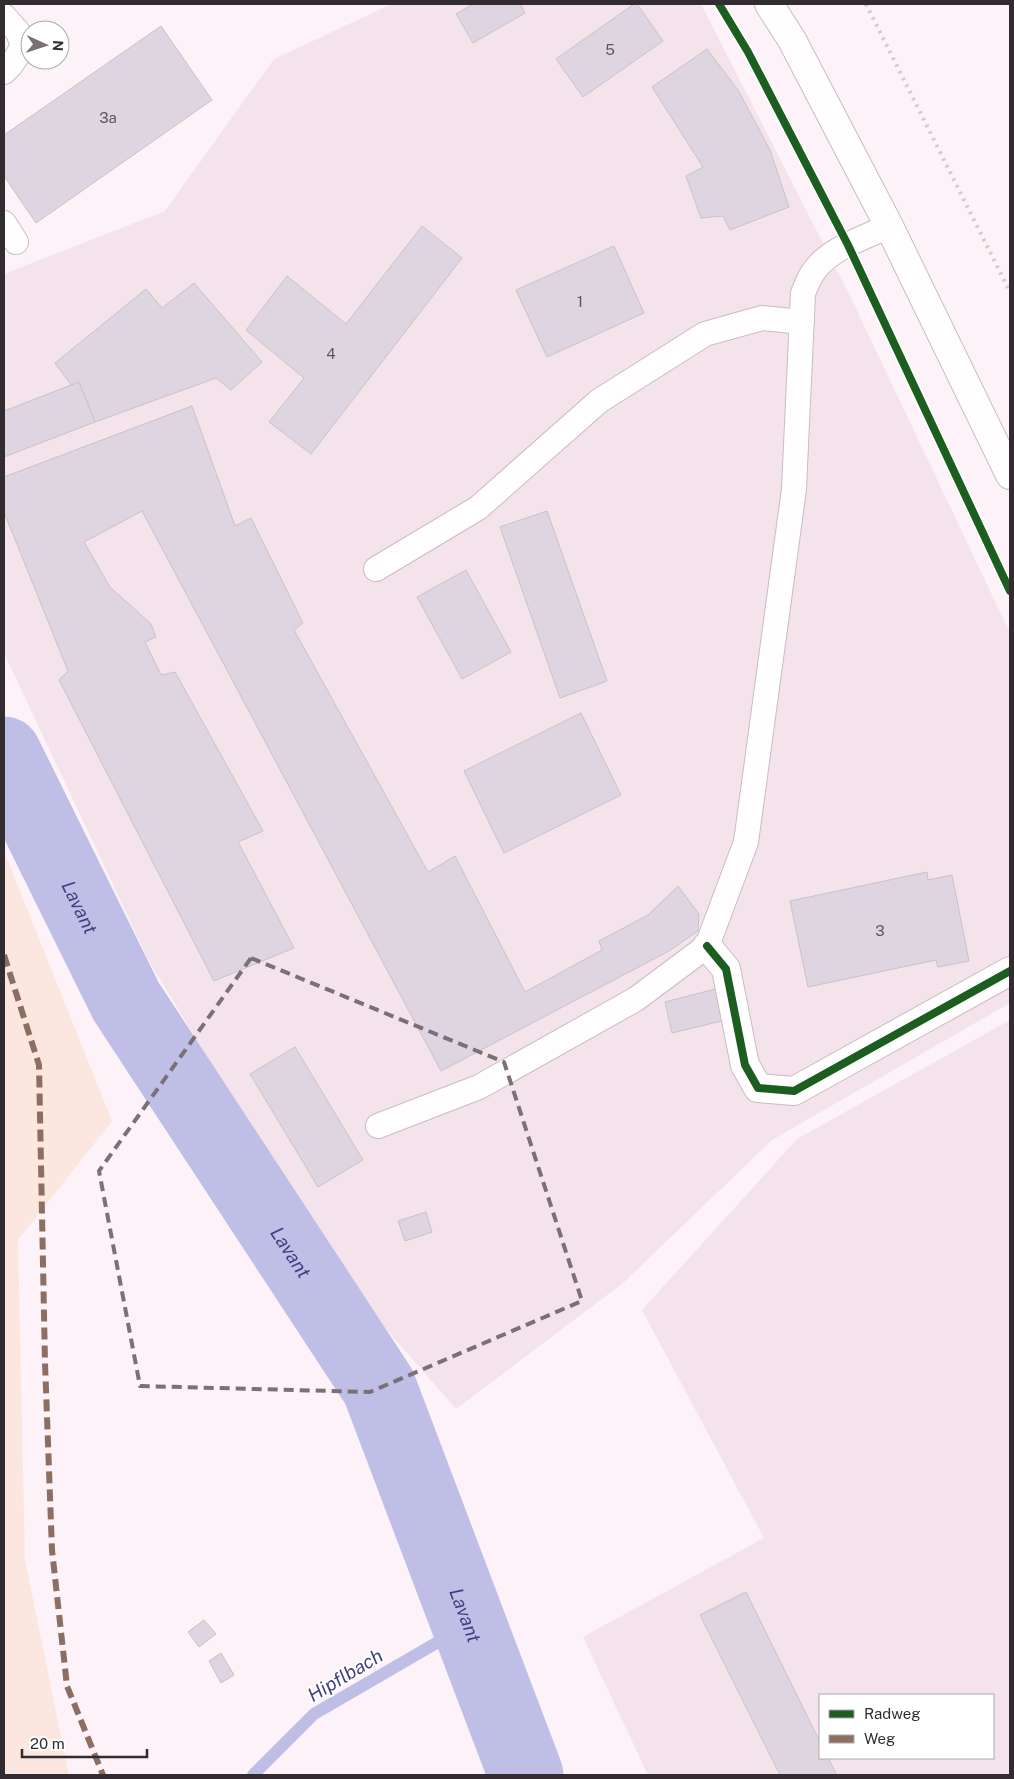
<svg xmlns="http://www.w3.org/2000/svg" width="1014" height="1779" font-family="'Public Sans',sans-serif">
<rect width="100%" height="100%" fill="#fcf2f7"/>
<g fill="#f4e3eb" fill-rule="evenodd">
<path d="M392,4H701L851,298L1010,633V1003L772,1140L623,1283L456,1409L339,1275L149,961L4,653V274L165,211L274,59Z"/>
<path d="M1010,1020V1775H648L583,1637L764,1538L642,1310L797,1139ZM820,1695H993V1758H820Z"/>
</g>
<path fill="#fbe7e0" d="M4,851L112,1121L18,1240L25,1560L69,1775H4Z"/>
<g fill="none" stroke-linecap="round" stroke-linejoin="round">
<path stroke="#bfbee6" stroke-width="12" d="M253,1775L314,1714L469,1624"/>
<path stroke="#bfbee6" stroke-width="75" id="s1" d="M4,754L126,1001L379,1387L526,1775"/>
</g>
<g fill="#dfd5e0" stroke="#c9c2c8">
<path d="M473,4H520L525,13L473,43L456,14Z"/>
<path d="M634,4H637L663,41L583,97L556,59Z"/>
<path d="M161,26L212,100L36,223L4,176V135Z"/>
<path d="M707,49L738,90L770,150L789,207L730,230L723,216L701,218L686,176L703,167L652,87Z"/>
<path d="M422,226L462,258L311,454L269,422L304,378L246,330L287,276L346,324Z"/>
<path d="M614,246L644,313L547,357L516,290Z"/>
<path d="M194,283L262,362L231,390L216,378L95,422L79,382L72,386L55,363L146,289L162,308Z"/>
<path d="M79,382L95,422L4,457V411Z"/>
<path d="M192,406L235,526L251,518L303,623L294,630L428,872L455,856L525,992L602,950L599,941L648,915L678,886L699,914L698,931L669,951L441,1071L142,511L84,542L110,587L151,624L156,637L145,642L161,675L175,672L263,831L238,842L294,948L214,981L59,680L68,671L4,512V477Z"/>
<path d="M547,511L607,681L560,698L500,527Z"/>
<path d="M466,570L511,652L462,679L417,597Z"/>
<path d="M581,713L621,795L504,853L464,771Z"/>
<path d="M927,872L928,880L952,875L969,961L938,967L936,960L808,987L790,901Z"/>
<path d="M723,987L730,1019L672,1033L665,1002Z"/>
<path d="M295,1047L363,1160L318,1187L250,1074Z"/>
<path d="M426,1212L432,1232L405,1241L398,1221Z"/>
<path d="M746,1592L820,1742V1758H828L837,1775H780L700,1615Z"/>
<path d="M204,1620L216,1634L199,1647L188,1632Z"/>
<path d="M221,1653L234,1675L221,1683L209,1661Z"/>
</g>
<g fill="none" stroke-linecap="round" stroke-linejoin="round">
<defs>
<g id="service">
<path d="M4,16L18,32L23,47L11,65L4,72"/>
<path d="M4,223L16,242"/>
<path d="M376,569L478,508L599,401L705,334L762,318L802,322"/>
<path d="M378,1126L479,1087L636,999L707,946L746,842L794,489L803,293C806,287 808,280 812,274C827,249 864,238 889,226"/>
</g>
<path id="minor" d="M707,946L726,969L745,1065L758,1088L794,1091L1010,971"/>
<path id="primary" d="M769,4L792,40L889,226L1010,475"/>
</defs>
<use href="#service" stroke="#c6bec2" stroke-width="26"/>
<use href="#minor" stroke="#c6bec2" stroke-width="30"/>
<use href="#primary" stroke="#c6bec2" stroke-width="30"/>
<use href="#service" stroke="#fffdfe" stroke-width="24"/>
<use href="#minor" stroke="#fffdfe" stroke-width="28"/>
<use href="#primary" stroke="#fffdfe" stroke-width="28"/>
<path stroke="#d0cdce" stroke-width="4" stroke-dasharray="2.5 5" stroke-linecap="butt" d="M866,4L1010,292"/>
<path stroke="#8d6e63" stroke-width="6" stroke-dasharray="12 6" stroke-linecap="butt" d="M4,955L39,1065L45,1363L52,1550L67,1686L103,1775"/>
<defs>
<g id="cycleway">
<path d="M719,4L748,52L848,245L1010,591"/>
<path d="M707,946L726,969L745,1065L758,1088L794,1091L1010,971"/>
</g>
</defs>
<use href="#cycleway" stroke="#fff" stroke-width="11"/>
<use href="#cycleway" stroke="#1b5e20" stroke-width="8"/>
</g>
<path fill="none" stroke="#797175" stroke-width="4" stroke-dasharray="10 6" stroke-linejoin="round" d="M251,958L504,1062L582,1301L370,1392L140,1386L99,1171Z"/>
<g text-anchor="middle" stroke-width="4" stroke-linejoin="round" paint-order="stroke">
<g font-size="15" fill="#5d565b">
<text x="610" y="55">5</text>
<text x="108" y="123">3a</text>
<text x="580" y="307">1</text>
<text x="331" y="359">4</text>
<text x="880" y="936">3</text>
</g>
<g font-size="19" font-style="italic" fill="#403f80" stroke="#fff">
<text dy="7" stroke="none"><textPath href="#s1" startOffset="171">Lavant</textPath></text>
<text dy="7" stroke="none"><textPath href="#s1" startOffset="576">Lavant</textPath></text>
<text dy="7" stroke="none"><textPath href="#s1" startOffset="981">Lavant</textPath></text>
<text transform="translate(345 1675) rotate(-31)" y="7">Hipflbach</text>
</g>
</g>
<rect width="1014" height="1779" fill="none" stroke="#322b2f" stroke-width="10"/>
<rect x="819" y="1694" width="175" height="65" fill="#ffffff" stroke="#adaaac"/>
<rect x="829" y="1710" width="25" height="8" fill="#1b5e20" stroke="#adaaac"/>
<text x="864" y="1719" font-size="15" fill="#322b2f">Radweg</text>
<rect x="829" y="1735" width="25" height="8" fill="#8d6e63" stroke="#adaaac"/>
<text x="864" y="1744" font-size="15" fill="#322b2f">Weg</text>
<g transform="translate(45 45) rotate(93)"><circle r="24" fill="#ffffff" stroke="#adaaac"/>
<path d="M0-4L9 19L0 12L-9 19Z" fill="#797175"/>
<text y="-8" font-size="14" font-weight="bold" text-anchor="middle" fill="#322b2f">N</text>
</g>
<path d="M22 1749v8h125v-8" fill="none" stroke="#322b2f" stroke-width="2.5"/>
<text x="30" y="1749" font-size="15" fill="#322b2f" stroke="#ffffff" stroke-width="4" paint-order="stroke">20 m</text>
</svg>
